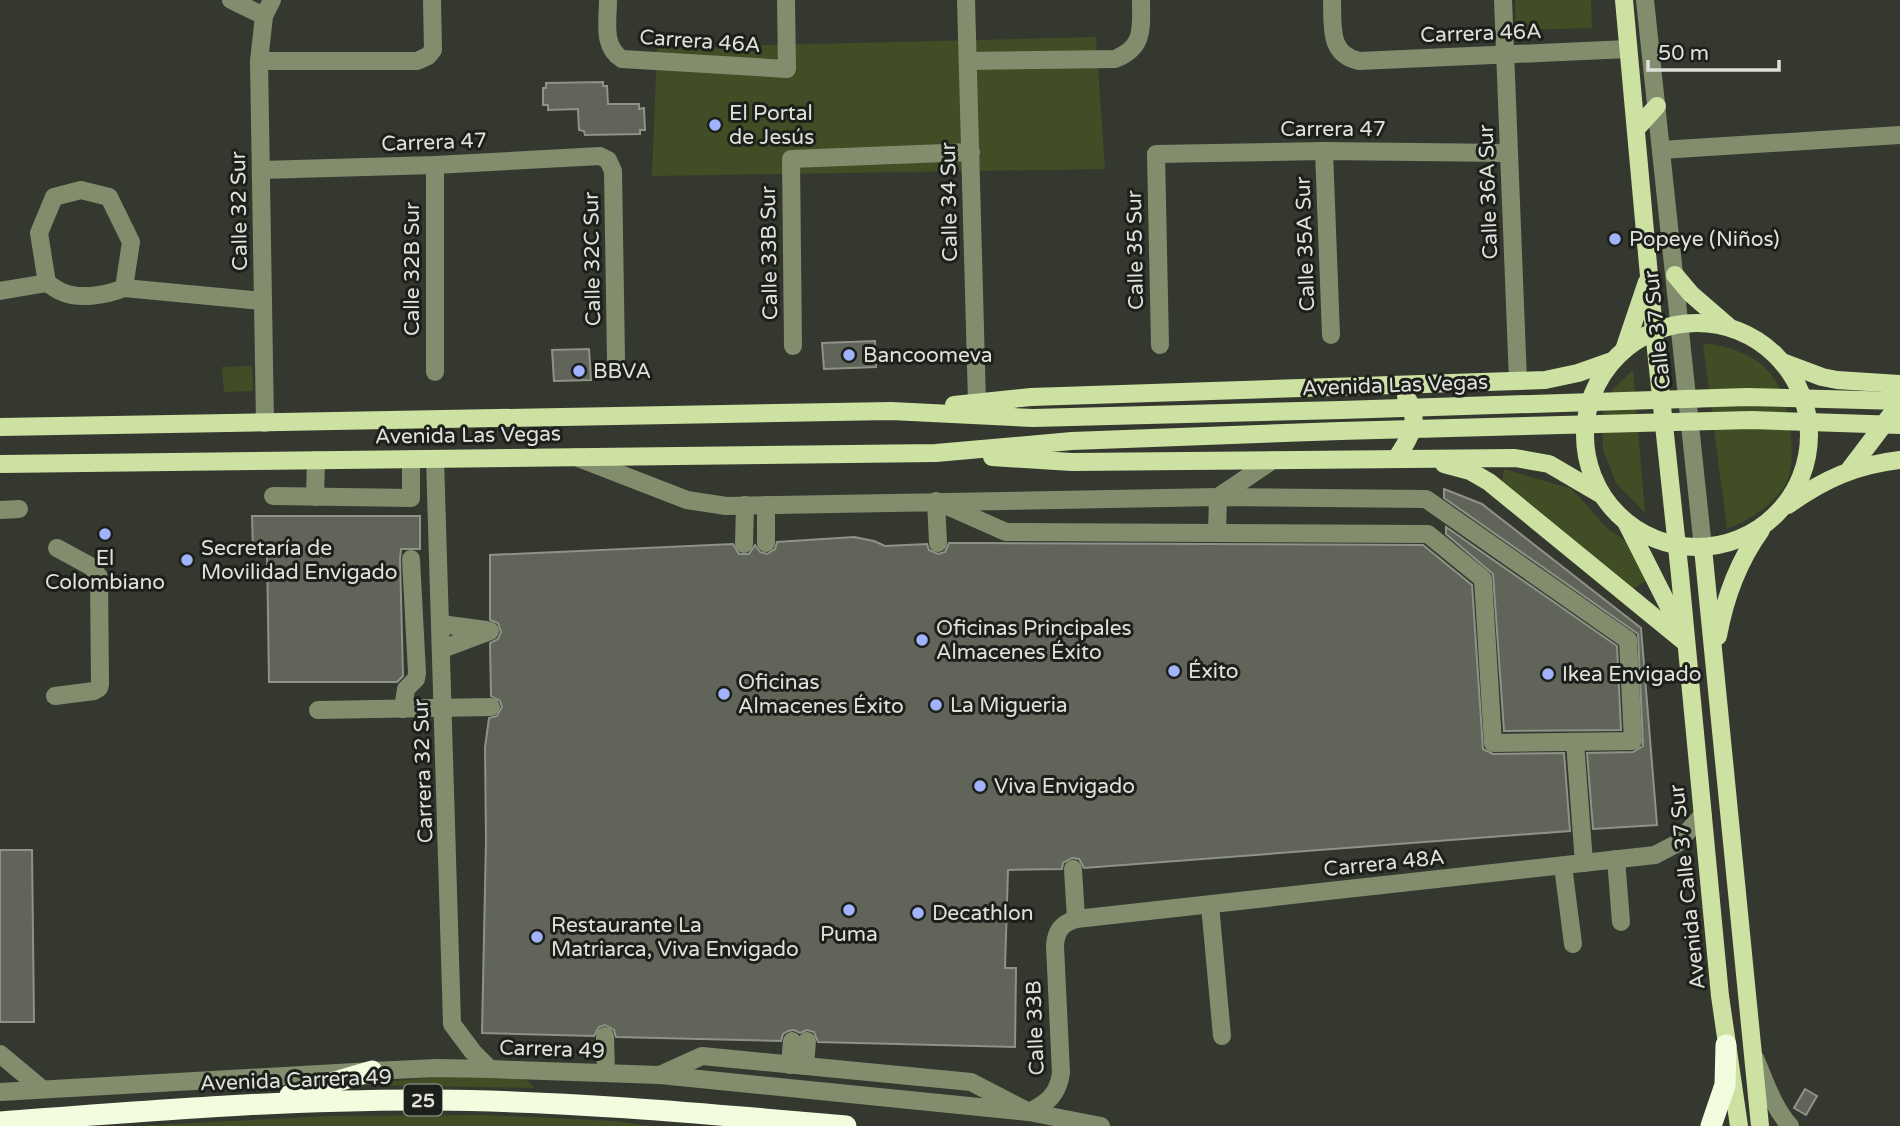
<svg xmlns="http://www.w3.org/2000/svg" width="1900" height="1126" font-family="'Varela Round',sans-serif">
<rect width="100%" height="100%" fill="#35382f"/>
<g fill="#414d25">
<path d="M1515,0H1591L1592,28L1516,30Z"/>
<path d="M1096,37L1105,169L652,176L657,48Z"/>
<path d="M1703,343C1760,351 1783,373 1790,429C1792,446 1794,467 1786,483C1775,505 1749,520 1727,529Z"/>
<path d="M252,366L253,391L224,392L222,367Z"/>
<path d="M1633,370L1645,513L1616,483L1603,449L1602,416L1614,388Z"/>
<path d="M1504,469L1572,489L1607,528L1627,542L1647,580L1633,589L1502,482Z"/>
<path d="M458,1075H522L534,1088L353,1085Z"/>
<path d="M483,1115L617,1121L650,1126H136L328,1116Z"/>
</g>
<g fill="#606459" stroke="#8e9287" stroke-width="2">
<path d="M603,82V86H607L608,104H639V109L644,108L645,130H640V134L585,135L584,131L579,130L578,109L548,110V105H543V88H546V83Z"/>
<path d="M875,341L876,367L824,369L822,343Z"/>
<path d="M589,349L591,380L554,381L552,350Z"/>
<path d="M1444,489L1482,504L1641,628L1657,825L1593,829L1587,753L1633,752L1643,746L1638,634L1444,498Z"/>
<path d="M252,516H420V549H401L400,559L403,676L397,682H269L267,549H253Z"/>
<path d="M1446,527L1617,646L1621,730L1504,731L1493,574L1446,534Z"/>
<path d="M854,537L874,541L885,546L927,544L929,550L938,554L945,552L949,543H972L1423,545L1472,585L1483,749L1493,754L1564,753L1570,831L1084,868L1079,859L1072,858L1063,863L1062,869L1008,870L1005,968H1016L1015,1047L818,1042L814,1032L807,1030L800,1033L794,1030L788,1031L783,1034L781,1041L616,1037L614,1030L605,1025L599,1027L594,1036L482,1033L486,840L485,747L489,718L497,716L502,707L500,701L491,696L490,643L498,639L501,632L498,623L490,620V555L733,544L739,554H749L755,545L760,552L767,554L775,549L777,542Z"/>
<path d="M0,850H32L34,1022H0Z"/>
<path d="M1805,1089L1817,1096L1806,1115L1794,1108Z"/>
</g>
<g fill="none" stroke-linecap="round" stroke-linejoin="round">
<g stroke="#828d6e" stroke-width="18">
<path d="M231,0L264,16"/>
<path d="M608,0C608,21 602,47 622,59L787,69L786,0"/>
<path d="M966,0L977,402"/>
<path d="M1332,0C1333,26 1328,54 1359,61L1628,49"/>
<path d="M1503,0L1518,381"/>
<path d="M1645,0L1703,548"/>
<path d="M259,61H417L428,56L433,50L432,0"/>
<path d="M968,61L1115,59C1145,47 1141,28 1141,0"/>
<path d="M1661,150L1900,135"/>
<path d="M1324,151L1331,335"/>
<path d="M435,165V372"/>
<path d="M261,170L435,165L600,156L608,160L613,171L616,359"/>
<path d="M47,283C52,286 57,290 62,292C80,300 107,295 124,288"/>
<path d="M0,291L47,283L39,233L54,197L81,190L109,197L131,242L124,288L263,301"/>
<path d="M1160,345L1156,154L1324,151L1509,153"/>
<path d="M793,346L791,159L971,152"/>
<path d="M265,423L259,61L264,16L272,0"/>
<path d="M576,457L687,500L726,506L1218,497L1426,499L1628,640L1633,741L1493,743L1483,579L1428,534L1006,532L936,501L938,543"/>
<path d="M435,459L452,1024L473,1052L490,1069"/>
<path d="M273,496L411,498V459"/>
<path d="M315,497L316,460"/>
<path d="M766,505V543"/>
<path d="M0,510L19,509"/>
<path d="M1217,532L1218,497L1273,460"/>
<path d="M744,544L745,505"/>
<path d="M441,624L486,630"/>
<path d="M442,649L490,631"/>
<path d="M55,696L94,691L99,688L100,684L99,577L92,567L57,548"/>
<path d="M403,709L406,689L416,679L417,673L411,559"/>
<path d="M318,710L491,707"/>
<path d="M1575,742L1584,863"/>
<path d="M1616,859L1621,922"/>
<path d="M1563,866L1573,944"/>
<path d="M1073,869L1076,919"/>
<path d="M1210,905L1222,1036"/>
<path d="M605,1036L606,1073"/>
<path d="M0,1054L42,1089"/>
<path d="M1755,1058C1765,1081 1773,1107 1790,1126"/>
<path d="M790,1065L792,1041"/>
<path d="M805,1066L807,1041"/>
<path d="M660,1075L702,1056L971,1082L1029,1112C1048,1103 1058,1094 1061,1073L1055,946C1056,931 1061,924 1076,919L1655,855L1676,844L1703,815"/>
<path d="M0,1092L372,1071L437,1068L490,1069L660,1075L1029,1112L1101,1126"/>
</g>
<g stroke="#cde2a2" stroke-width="18">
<path d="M1624,0L1654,331L1680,575L1720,996L1739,1126"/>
<path d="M1636,129L1657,106"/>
<path d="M1675,275L1691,294L1728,326"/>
<circle cx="1697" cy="435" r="112"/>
<path d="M1624,350L1647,282"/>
<path d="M1782,362L1822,377L1837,380L1900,384"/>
<path d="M954,405L1031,397L1545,380L1578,373L1612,361"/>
<path d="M0,427L891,411L1033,418L1341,410"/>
<path d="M992,457L1072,462L1515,458L1549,464L1602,495"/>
<path d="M1396,459C1410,438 1422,419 1406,397"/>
<path d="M0,464L936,453L1072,441L1340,431"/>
<path d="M1444,464L1470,471L1489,482L1686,643"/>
<path d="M1850,469L1900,403"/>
<path d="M1788,505C1824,479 1856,465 1900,460"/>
<path d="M1627,524L1682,633"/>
<path d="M1703,548L1760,1126"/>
<path d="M1718,636C1725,597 1738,562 1761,530"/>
</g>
<g stroke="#f2fddf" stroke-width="21">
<path d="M290,1095L372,1071"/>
<path d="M0,1122C144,1111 289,1099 434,1100C571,1101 709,1114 846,1126"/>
<path d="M1711,1126L1725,1085L1726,1045"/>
</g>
<g stroke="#cde2a2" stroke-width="18">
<path d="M1341,410L1747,397L1900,401"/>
<path d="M1340,431L1751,420L1900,425"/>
</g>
</g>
<g fill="#a1b3fd" stroke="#1d1f1b" stroke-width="2.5">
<circle cx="715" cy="125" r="7"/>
<circle cx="1615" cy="239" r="7"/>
<circle cx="849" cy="355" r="7"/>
<circle cx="579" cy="371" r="7"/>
<circle cx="105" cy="534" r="7"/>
<circle cx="187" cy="560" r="7"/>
<circle cx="922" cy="640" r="7"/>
<circle cx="1174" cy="671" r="7"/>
<circle cx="1548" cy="674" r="7"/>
<circle cx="724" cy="694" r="7"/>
<circle cx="936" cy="705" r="7"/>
<circle cx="980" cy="786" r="7"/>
<circle cx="849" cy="910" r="7"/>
<circle cx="918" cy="913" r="7"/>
<circle cx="537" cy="937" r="7"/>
</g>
<g text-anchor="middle" stroke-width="6" stroke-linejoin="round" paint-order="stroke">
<rect fill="#1d1f1b" stroke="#a5a7a1" stroke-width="2" x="404" y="1084.5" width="38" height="31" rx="5"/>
<g font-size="19" font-weight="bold" fill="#dfe1db">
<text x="423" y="1107">25</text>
</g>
<g font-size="21" fill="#dfe1db" stroke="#1d1f1b">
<text transform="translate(1481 33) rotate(-2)" y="7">Carrera 46A</text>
<text transform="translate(700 41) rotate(4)" y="7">Carrera 46A</text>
<text x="1333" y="136">Carrera 47</text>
<text transform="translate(434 142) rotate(-2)" y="7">Carrera 47</text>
<text transform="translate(1488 192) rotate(-92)" y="7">Calle 36A Sur</text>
<text transform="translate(949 202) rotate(-91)" y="7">Calle 34 Sur</text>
<text transform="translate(239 211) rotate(-91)" y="7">Calle 32 Sur</text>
<text transform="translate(1305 244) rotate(-92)" y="7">Calle 35A Sur</text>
<text transform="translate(1135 250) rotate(-91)" y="7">Calle 35 Sur</text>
<text transform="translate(769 253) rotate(-91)" y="7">Calle 33B Sur</text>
<text transform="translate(592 259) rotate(-91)" y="7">Calle 32C Sur</text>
<text transform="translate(412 269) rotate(-90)" y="7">Calle 32B Sur</text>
<text transform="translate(1657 330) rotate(-96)" y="7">Calle 37 Sur</text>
<text transform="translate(1395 385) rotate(-2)" y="7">Avenida Las Vegas</text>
<text transform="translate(468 435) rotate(-1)" y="7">Avenida Las Vegas</text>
<text transform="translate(423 771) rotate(-92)" y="7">Carrera 32 Sur</text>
<text transform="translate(1384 863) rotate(-6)" y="7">Carrera 48A</text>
<text transform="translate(1687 887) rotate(-96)" y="7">Avenida Calle 37 Sur</text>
<text transform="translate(1035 1028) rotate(-92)" y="7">Calle 33B</text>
<text transform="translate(552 1049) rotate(2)" y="7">Carrera 49</text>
<text transform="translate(296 1080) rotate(-2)" y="7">Avenida Carrera 49</text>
</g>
<g font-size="21" fill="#dfe1db" stroke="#1d1f1b" text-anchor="start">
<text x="729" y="120">El Portal<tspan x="729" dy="24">de Jesús</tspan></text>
<text x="1629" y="246">Popeye (Niños)</text>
<text x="863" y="362">Bancoomeva</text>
<text x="593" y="378">BBVA</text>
<text x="201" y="555">Secretaría de<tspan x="201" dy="24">Movilidad Envigado</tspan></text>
<text x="105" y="565" text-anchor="middle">El<tspan x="105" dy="24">Colombiano</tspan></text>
<text x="936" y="635">Oficinas Principales<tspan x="936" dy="24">Almacenes Éxito</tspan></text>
<text x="1188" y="678">Éxito</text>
<text x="1562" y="681">Ikea Envigado</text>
<text x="738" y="689">Oficinas<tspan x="738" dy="24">Almacenes Éxito</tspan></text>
<text x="950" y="712">La Migueria</text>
<text x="994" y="793">Viva Envigado</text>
<text x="932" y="920">Decathlon</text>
<text x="551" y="932">Restaurante La<tspan x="551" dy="24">Matriarca, Viva Envigado</tspan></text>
<text x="849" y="941" text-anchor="middle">Puma</text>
</g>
</g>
<path d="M1648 60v10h131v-10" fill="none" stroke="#dfe1db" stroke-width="3.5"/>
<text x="1658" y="60" font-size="21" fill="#dfe1db" stroke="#1d1f1b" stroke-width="5" paint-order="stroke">50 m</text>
</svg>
